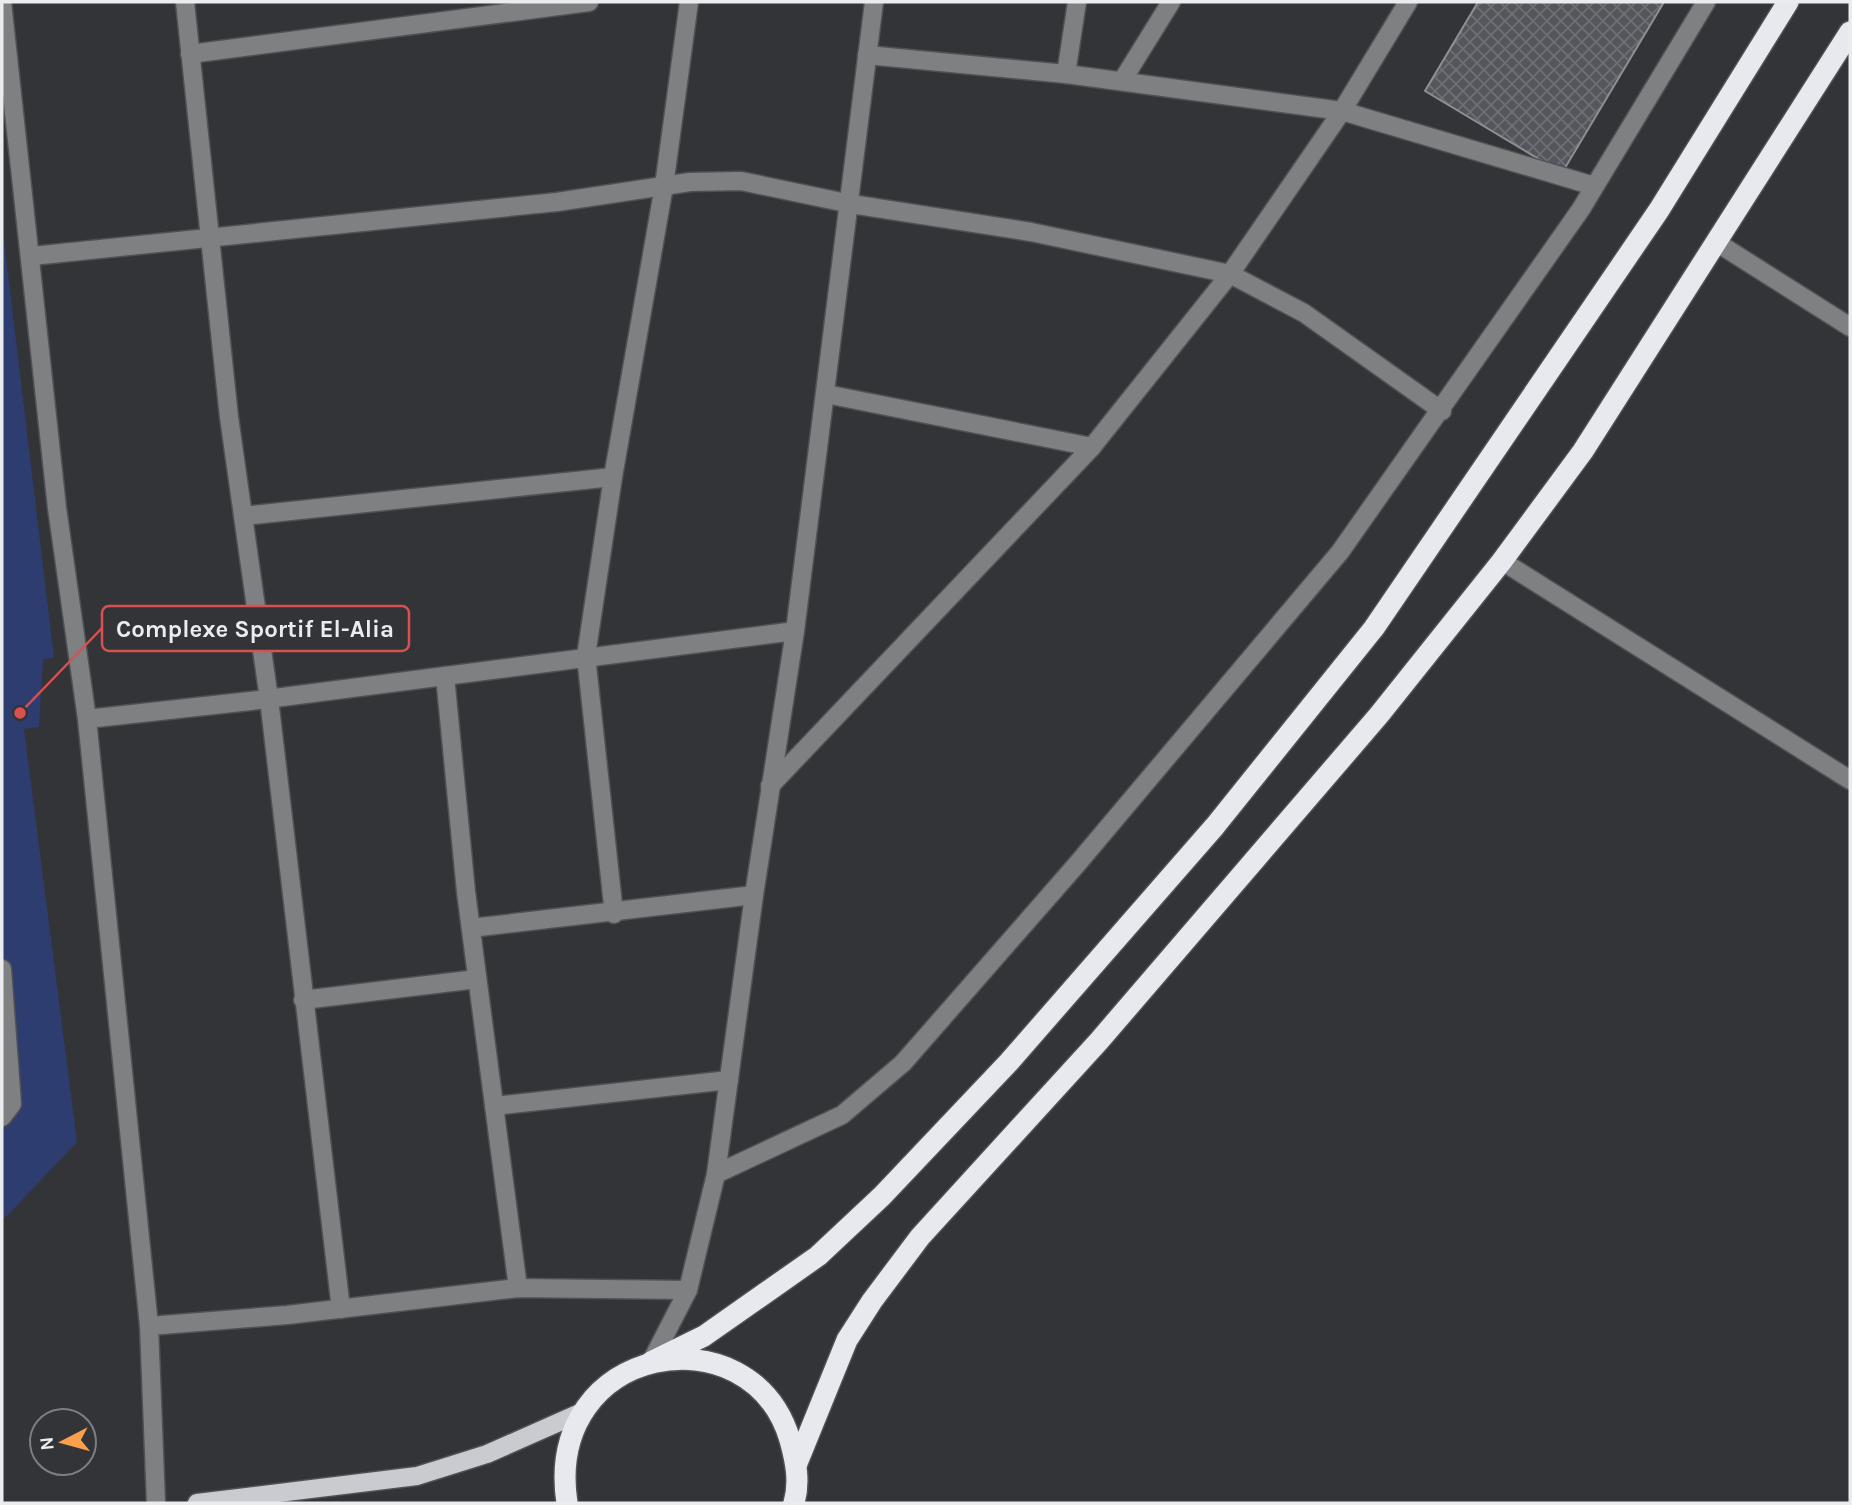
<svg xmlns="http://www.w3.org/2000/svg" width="1852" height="1505" font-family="Karla,sans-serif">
<defs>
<pattern id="building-cross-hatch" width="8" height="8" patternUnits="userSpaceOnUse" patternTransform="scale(1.75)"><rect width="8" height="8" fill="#55565c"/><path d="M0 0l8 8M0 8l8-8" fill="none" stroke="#6e6e74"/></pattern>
</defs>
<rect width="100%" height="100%" fill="#323438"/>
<path fill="#2e3d6f" d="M2,224L54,658L43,659L39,727L24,729L77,1142L2,1221Z"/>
<path fill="url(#building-cross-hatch)" stroke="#8d8f94" stroke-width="2" d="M1478,2H1664L1562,173L1425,91Z"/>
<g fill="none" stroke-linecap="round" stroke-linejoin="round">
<defs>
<g id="minor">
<path d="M2,2L57,508L87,719L149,1326L156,1503"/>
<path d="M185,2L229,417L269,699L341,1309"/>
<path d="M190,54L589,2"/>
<path d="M867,55L1066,74L1342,111L1594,186"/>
<path d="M1066,74L1077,2"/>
<path d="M1122,81L1171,2"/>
<path d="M1716,242L1850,327"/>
<path d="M32,256L557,202L690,182L741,181L851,204L1031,232L1230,274L1304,313L1442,411"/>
<path d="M826,394L1092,447"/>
<path d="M243,516L613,477"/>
<path d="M1502,561L1850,780"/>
<path d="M445,676L466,892L518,1288"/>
<path d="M87,719L259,700L795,631"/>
<path d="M770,786L1092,447L1230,274L1342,111L1408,2"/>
<path d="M614,914L586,656L613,477L664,186L689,2"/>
<path d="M471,928L754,895"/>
<path d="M2,969L12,1104L2,1117"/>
<path d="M303,1000L477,979"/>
<path d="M494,1106L729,1080"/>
<path d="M716,1174L842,1115L903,1063L1078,863L1340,552L1581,209L1706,2"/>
<path d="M149,1326L287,1315L518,1288L688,1290"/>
<path d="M651,1362L688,1290L716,1174L754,895L795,631L874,2"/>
</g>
<path id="major" d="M197,1503L417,1476L487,1454L582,1412"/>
<g id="highway">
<path d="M651,1362L704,1336L818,1256L882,1196L1009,1062L1215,826L1374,628L1659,210L1788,2"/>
<path d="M797,1463L847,1340L872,1301L920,1237L1099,1041L1379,715L1502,561L1583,451L1850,32"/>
<path d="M567,1503C543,1344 751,1308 790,1440C796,1462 800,1482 794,1503"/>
</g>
</defs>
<use href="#minor" stroke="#505155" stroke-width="21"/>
<use href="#major" stroke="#505155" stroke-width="21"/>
<use href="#highway" stroke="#505155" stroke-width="24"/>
<use href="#minor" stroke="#7f8082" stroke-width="18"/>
<use href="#major" stroke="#c9cbd0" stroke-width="18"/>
<use href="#highway" stroke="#e7e9ef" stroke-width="21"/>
</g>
<path fill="none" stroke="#da4f50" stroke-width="2.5" d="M20 713L102 628"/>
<circle fill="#da4f50" stroke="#323438" stroke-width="2.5" cx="20" cy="713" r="7"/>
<rect fill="#323438" stroke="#da4f50" stroke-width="2.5" x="102" y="606" width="307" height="45" rx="7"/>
<g font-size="24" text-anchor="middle" font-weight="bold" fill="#ebecef">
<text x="255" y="637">Complexe Sportif El-Alia</text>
</g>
<rect width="1852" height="1505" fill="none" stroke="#ebecef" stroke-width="7"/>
<g transform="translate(63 1442) rotate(264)"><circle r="33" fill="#323438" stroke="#7c7e81" stroke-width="2"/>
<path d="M0-5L12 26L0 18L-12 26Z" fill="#fa9f4e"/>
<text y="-10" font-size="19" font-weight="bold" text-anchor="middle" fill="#ebecef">N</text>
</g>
</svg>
